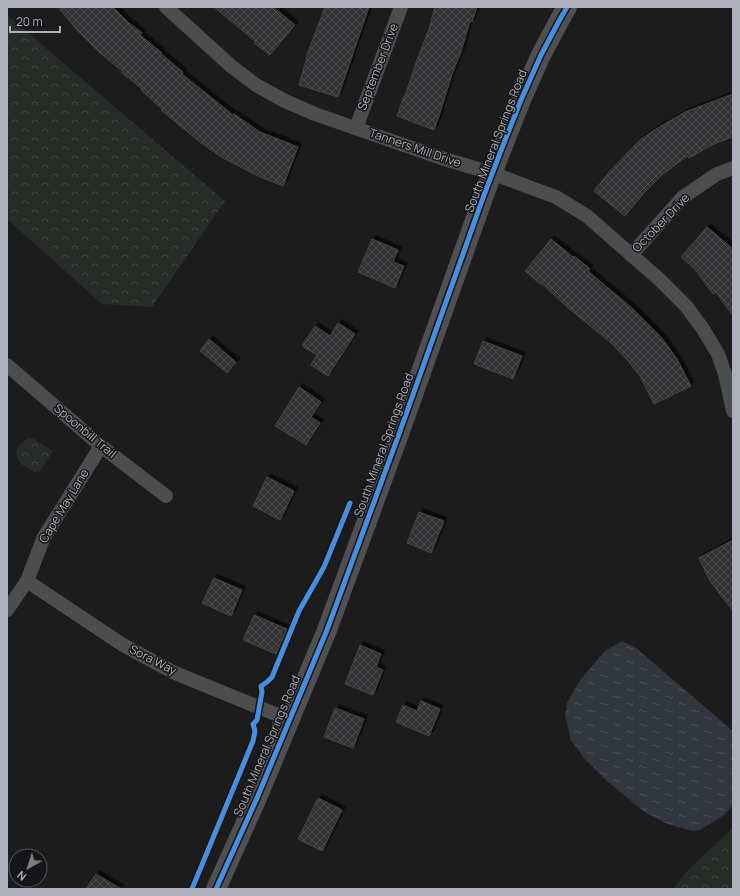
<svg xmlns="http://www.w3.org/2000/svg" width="740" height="896" font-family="Manrope,sans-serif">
<defs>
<pattern id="forest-crowns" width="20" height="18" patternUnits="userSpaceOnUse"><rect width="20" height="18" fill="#262c27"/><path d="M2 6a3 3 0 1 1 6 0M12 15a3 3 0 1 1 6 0" fill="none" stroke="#434844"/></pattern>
<pattern id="water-ripples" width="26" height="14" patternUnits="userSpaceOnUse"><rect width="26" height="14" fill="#31363f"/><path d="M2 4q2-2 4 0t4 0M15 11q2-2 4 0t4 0" fill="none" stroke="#4c5159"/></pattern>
<pattern id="building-cross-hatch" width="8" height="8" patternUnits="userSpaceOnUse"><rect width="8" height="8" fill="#333334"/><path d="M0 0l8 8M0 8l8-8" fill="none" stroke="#4e4e4f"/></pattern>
<filter id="shadow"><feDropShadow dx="3.5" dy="-3.5" stdDeviation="0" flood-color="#0009"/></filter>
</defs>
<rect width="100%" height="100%" fill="#1c1c1c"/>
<g fill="url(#forest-crowns)">
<path d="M7,15L225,201L152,307L102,304L7,219Z"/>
<path d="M28,438L34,439L53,451L41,470L36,472C26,469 11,459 18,447C20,443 25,441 28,438Z"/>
<path d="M733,828V889H673L688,870Z"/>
</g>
<path fill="url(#water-ripples)" d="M622,641L636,648L733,731V805L724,815L700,830L693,831L667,824L646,813L608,782L584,758L571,740L565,715L567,703L580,680L605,651Z"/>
<g fill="url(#building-cross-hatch)" stroke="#444548" filter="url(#shadow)">
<path d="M58,7H113L129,23L142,33L140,35L162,53L161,54L183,72L182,74L233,115L234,114L260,132L298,147L283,186L258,176L223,158L201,143L161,110L162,109L141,90L142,89L121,72L122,71L100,53L76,29Z"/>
<path d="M214,7H273L295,25L270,55L254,43L255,41Z"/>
<path d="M325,7H369L338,97L299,85L307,57H306Z"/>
<path d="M435,7H477L472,22L470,21L461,52L452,74L439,116L434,130L397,116L404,96H405L417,60L429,29Z"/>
<path d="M733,94V137L714,144L689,158L687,156L662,175L644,193L625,216L594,191L609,172L640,140L656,129L685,112Z"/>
<path d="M707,227L733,249V316L716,292L713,294L695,269L681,257Z"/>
<path d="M372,239L398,250L393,262L404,266L395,288L358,272Z"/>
<path d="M551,239L573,257L574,256L590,269L588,271L633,309L661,337L677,359L691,386L654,404L640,376L628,361L610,342L567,307L541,283L540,284L525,271Z"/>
<path d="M338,323L355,334L328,376L311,365L317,355L302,346L315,326L330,336Z"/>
<path d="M209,339L236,362L227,373L200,351Z"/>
<path d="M483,341L522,356L513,379L474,364Z"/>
<path d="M299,387L321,402L311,417L320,423L306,445L275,426Z"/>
<path d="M267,477L294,491L280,520L253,506Z"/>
<path d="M419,512L444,521L431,553L407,543Z"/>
<path d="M733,540V611L710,581L699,558Z"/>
<path d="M214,578L242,590L231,616L202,603Z"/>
<path d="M254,615L287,629L276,654L243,640Z"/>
<path d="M360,645L381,654L376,667L383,670L373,695L345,684Z"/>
<path d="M421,701L440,709L429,736L396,722L403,705L417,711Z"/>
<path d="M335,708L364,719L353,748L324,737Z"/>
<path d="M318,798L342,810L322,851L298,839Z"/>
<path d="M96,874L121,889H86Z"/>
</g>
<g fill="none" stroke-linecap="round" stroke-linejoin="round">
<g stroke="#4c4d4e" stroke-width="14">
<path d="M166,7L231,66L256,85L285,101L315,114L441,158L492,173L526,186L556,197L587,216L660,280L686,306L703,329L718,354L725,374L733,411"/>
<path d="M356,128L401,7"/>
<path d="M631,255L683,197L717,174L733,168"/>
<path d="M7,365L101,446L166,496"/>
<path d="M27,581L123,645L175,673L290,720"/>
<path d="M7,610L27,581L44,537L101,446"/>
</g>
<path stroke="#505053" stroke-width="20" d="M216,889L257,798L327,630L399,434L484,195L500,153L521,100L541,55L559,21L567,7"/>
<defs>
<g id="cycleway">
<path d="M192,889L253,741L255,731L253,724L257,720L262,692L261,686L267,682L272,677L299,611L324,567L350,503"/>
<path d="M216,889L257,798L327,630L399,434L484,195L500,153L521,100L541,55L559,21L567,7"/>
</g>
</defs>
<use href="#cycleway" stroke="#161518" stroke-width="8"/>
<use href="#cycleway" stroke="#468fdf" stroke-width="5"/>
</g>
<g text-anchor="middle" stroke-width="3" stroke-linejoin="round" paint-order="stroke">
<g font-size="12" fill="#aeb0bb" stroke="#161518">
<text transform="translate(378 67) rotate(-69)" y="4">September Drive</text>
<text transform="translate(496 141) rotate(-69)" y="4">South Mineral Springs Road</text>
<text transform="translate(415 148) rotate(19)" y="4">Tanners Mill Drive</text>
<text transform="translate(661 223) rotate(-46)" y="4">October Drive</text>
<text transform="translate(85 431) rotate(40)" y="4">Spoonbill Trail</text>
<text transform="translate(384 445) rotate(-70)" y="4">South Mineral Springs Road</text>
<text transform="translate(64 506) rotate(-59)" y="4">Cape May Lane</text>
<text transform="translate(153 660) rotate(27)" y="4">Sora Way</text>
<text transform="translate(267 746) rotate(-67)" y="4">South Mineral Springs Road</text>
</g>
</g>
<rect width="740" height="896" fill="none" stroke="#aeb0bb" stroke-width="16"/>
<g transform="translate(28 868) rotate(219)"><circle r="19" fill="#161518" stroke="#535359"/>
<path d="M0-3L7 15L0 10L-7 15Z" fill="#7b7c83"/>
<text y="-6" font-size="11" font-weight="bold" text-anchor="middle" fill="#aeb0bb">N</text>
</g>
<path d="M10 26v6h50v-6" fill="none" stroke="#aeb0bb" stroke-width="2"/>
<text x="16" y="26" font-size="12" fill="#aeb0bb" stroke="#161518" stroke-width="3" paint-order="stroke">20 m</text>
</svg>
